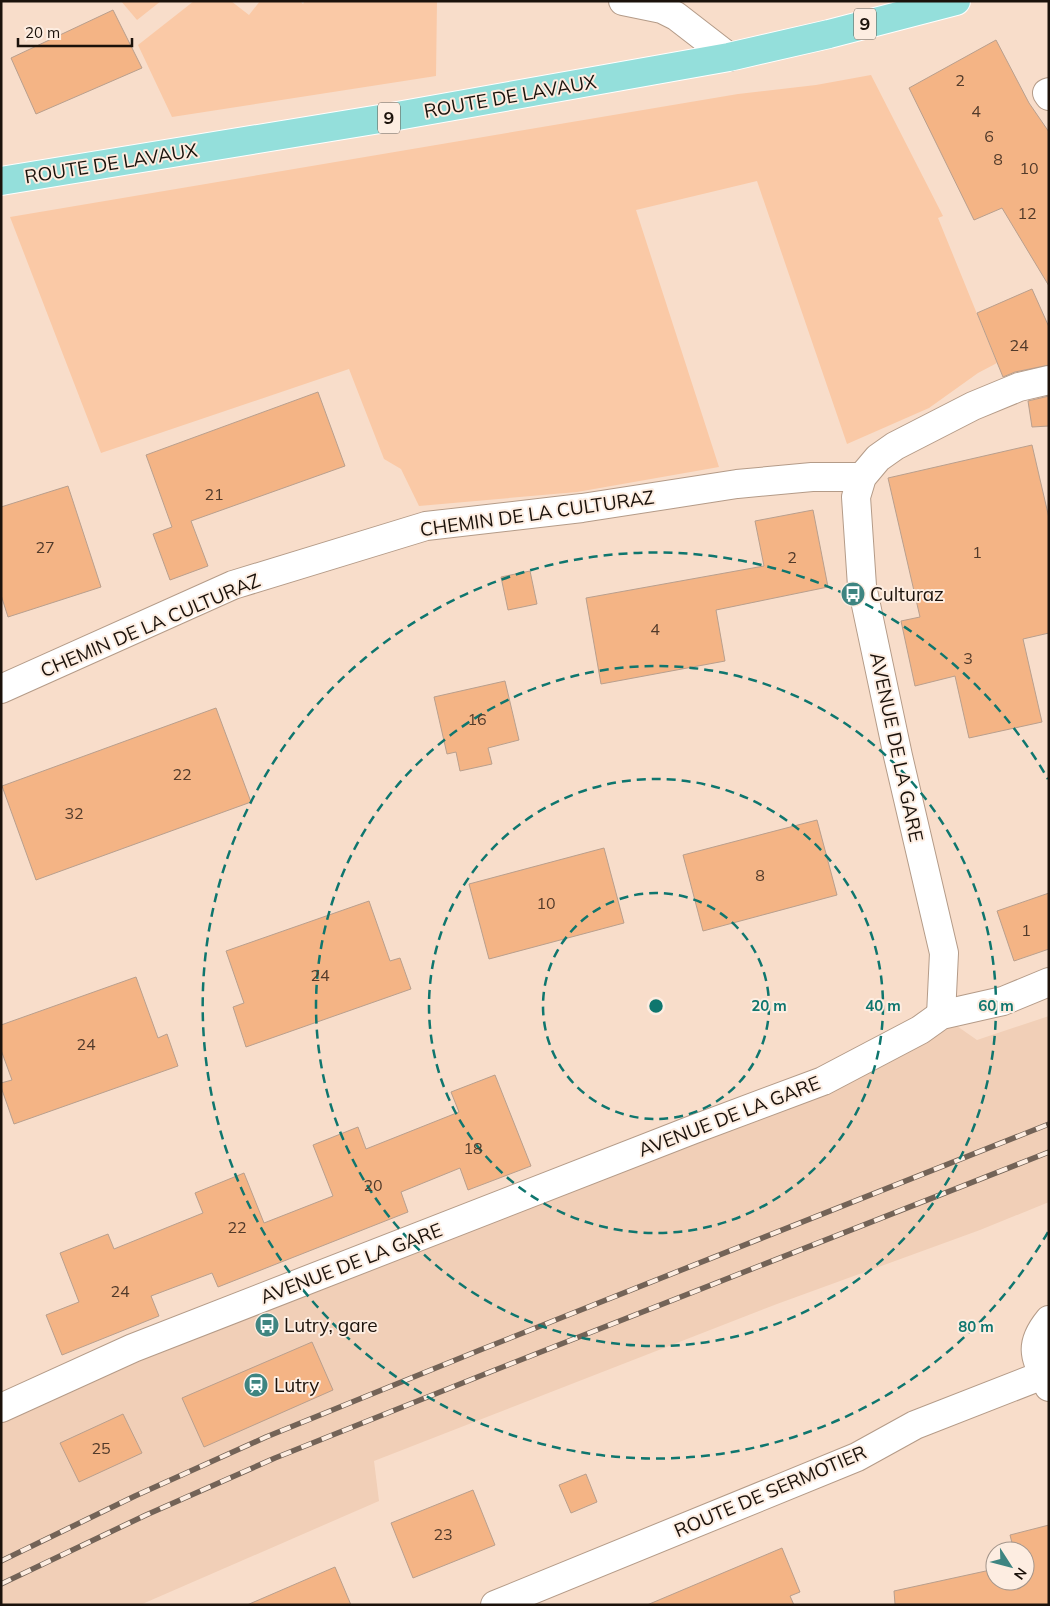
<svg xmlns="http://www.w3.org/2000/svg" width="1050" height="1606" font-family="Mulish,sans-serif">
<rect width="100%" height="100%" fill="#f8ddca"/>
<path fill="#f1cfb7" d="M941,1015L977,1040L1049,1016V1202L980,1230L777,1304L374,1461L379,1501L140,1605H1V1408L692,1130Z"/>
<g fill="#fac9a6">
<path d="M121,1H161L137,20Z"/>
<path d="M194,1H231L249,15L260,1H300L303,4L305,1H437L436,76L172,117L138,45Z"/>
<path d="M871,75L943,216L938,218L997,363L978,373L929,408L847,444L757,181L636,210L719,467L577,492L419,506L401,469L384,459L349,369L101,453L10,217L738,94L816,85Z"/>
</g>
<g fill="#f4b485" stroke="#b99f8d">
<path d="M113,10L142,68L36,114L11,58Z"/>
<path d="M996,40L1029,103L1049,132V286L1002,208L974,220L909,88Z"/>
<path d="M1032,289L1049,327V365L1015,372L1003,377L977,313Z"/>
<path d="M318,392L345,466L191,521L208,566L170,580L153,534L172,527L146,455Z"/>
<path d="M1049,396V426L1032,427L1028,401Z"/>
<path d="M1032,445L1049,518V633L1023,639L1042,722L969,738L955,676L915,686L901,621L920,617L888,478Z"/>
<path d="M68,486L101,587L8,617L1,595V507Z"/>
<path d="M813,510L828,587L716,610L725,661L601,684L586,598L764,566L755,521Z"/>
<path d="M530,571L537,604L508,610L501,577Z"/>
<path d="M505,681L519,740L488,748L492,764L460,771L456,752L447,754L434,697Z"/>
<path d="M216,708L251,802L36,880L2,786Z"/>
<path d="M817,820L837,895L703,931L683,855Z"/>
<path d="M604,848L624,923L489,959L469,884Z"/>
<path d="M1049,893V949L1014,961L997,911Z"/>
<path d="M369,901L390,961L400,958L411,989L246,1047L233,1007L244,1003L226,951Z"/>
<path d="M136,977L158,1038L167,1034L178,1066L14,1124L1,1087V1083L12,1080L1,1050V1025Z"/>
<path d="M495,1075L531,1166L468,1190L460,1168L401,1192L408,1212L218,1287L212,1273L151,1296L159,1316L62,1355L46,1315L79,1302L60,1253L108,1234L114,1249L203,1213L195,1193L244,1173L264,1223L333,1196L313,1145L358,1127L366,1149L459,1112L451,1092Z"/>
<path d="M312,1342L333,1390L204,1447L182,1398Z"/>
<path d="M123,1414L142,1453L79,1482L60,1443Z"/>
<path d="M586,1474L597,1502L571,1513L559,1485Z"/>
<path d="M473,1490L495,1545L413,1578L391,1523Z"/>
<path d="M1049,1525V1605L895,1604L894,1591L995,1569V1581H1025V1551H1014L1010,1535Z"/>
<path d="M782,1548L800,1592L790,1596L794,1605H647Z"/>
<path d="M335,1567L351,1605H247Z"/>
</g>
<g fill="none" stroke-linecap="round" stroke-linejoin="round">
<defs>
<g id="minor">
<path d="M623,1L662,9L676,16L729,57"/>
<path d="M1049,92L1047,93L1049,96"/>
<path d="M1,689L233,585L426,526L582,508L737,484L812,477H862"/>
<path d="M941,1015L944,953L898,756L862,586L856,497L862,477L878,458L895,446L973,406L1019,387L1049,380"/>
<path d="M1049,1320C1027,1347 1036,1358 1049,1387"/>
<path d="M1,1408L133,1348L692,1130L823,1081L920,1030L941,1015L1003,1001L1049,982"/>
<path d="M495,1605L857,1457L915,1425L1043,1375"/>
</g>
<path id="major" d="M1,181L386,118L729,57L829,34L956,1"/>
</defs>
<use href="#minor" stroke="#b49b88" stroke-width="30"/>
<use href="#major" stroke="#fff" stroke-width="30"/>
<use href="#minor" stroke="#fff" stroke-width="28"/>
<use href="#major" stroke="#94dfdb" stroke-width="28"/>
<defs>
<g id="rail">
<path d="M1,1561L135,1496L266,1437L480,1350L1049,1124"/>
<path d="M1,1584L146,1515L275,1458L490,1372L1049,1152"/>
</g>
</defs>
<use href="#rail" stroke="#736357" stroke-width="5.5"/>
<use href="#rail" stroke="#fdede1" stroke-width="4" stroke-dasharray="11" stroke-linecap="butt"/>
</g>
<g fill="none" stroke="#0f766e" stroke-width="2.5" stroke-dasharray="9 6">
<circle cx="656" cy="1006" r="113"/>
<circle cx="656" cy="1006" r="227"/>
<circle cx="656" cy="1006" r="340"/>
<path d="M1048 1232A453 453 0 1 1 1048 779"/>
</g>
<defs>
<symbol id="bus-disc" viewBox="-11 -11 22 22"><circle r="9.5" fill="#3e8581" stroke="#fdede1"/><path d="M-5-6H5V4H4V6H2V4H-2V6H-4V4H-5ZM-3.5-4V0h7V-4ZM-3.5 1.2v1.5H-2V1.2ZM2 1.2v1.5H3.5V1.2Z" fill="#fff"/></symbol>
<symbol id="station-disc" viewBox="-11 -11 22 22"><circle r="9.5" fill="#3e8581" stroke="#fdede1"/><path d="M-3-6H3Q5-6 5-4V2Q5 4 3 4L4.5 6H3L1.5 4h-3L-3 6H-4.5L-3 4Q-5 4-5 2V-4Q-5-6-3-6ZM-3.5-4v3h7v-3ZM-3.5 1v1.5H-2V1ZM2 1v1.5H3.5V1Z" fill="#fff"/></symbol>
</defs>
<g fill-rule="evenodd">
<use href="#bus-disc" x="839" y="580" width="28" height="28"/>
<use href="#bus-disc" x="253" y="1311" width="28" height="28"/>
<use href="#station-disc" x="242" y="1371" width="28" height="28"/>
</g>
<g text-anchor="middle" stroke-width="4" stroke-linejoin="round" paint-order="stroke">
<g font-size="16" fill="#513a2a">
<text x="960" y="86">2</text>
<text x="976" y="117">4</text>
<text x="989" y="142">6</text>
<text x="998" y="165">8</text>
<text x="1029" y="174">10</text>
<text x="1027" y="219">12</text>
<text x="1019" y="351">24</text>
<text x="214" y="500">21</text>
<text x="45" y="553">27</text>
<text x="977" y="558">1</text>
<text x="792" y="563">2</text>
<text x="655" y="635">4</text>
<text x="968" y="664">3</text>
<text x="477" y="725">16</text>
<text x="182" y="780">22</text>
<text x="74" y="819">32</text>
<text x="760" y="881">8</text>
<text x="546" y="909">10</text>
<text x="1026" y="936">1</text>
<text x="320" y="981">24</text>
<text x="86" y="1050">24</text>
<text x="473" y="1154">18</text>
<text x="373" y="1191">20</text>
<text x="237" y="1233">22</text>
<text x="120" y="1297">24</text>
<text x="101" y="1454">25</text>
<text x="443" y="1540">23</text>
</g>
<g fill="#fdede1" stroke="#5f544b" stroke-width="1">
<rect x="854" y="8.5" width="22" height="31" rx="4"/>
<rect x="378" y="102.5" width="22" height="31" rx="4"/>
</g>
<g font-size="18" font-weight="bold" fill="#1b120b">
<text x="865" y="30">9</text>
<text x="389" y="124">9</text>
</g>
<g font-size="19" fill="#1b120b" stroke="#fdede1">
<text transform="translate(510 96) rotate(-10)" y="7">ROUTE DE LAVAUX</text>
<text transform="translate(111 163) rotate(-9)" y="7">ROUTE DE LAVAUX</text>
<text transform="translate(537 513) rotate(-8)" y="7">CHEMIN DE LA CULTURAZ</text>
<text transform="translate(150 625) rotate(-23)" y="7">CHEMIN DE LA CULTURAZ</text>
<text transform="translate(897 747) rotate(78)" y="7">AVENUE DE LA GARE</text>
<text transform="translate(729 1116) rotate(-21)" y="7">AVENUE DE LA GARE</text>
<text transform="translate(351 1263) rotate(-21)" y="7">AVENUE DE LA GARE</text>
<text transform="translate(770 1491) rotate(-23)" y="7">ROUTE DE SERMOTIER</text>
</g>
<g font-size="19" fill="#1b120b" stroke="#fdede1" text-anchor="start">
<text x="870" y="601">Culturaz</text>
<text x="284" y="1332">Lutry, gare</text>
<text x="274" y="1392">Lutry</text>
</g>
</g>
<circle cx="656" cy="1006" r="8" fill="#0f766e" stroke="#fdede1" stroke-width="2.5"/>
<g font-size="15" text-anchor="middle" font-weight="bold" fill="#0f766e" stroke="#fdede1" stroke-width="4" stroke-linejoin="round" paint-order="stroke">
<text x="769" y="1011">20 m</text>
<text x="883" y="1011">40 m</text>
<text x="996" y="1011">60 m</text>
<text x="976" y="1332">80 m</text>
</g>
<rect width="1050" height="1606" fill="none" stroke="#1b120b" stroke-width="5"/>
<g transform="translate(1010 1566) rotate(126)"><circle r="24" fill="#fdede1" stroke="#a3958b"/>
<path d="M0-4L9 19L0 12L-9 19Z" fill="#3e8581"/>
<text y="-8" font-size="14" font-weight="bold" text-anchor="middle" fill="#1b120b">N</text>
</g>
<path d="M18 38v8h114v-8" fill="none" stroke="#1b120b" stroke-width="2.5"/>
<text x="25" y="38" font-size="15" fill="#1b120b" stroke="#fdede1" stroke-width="4" paint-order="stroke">20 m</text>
</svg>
